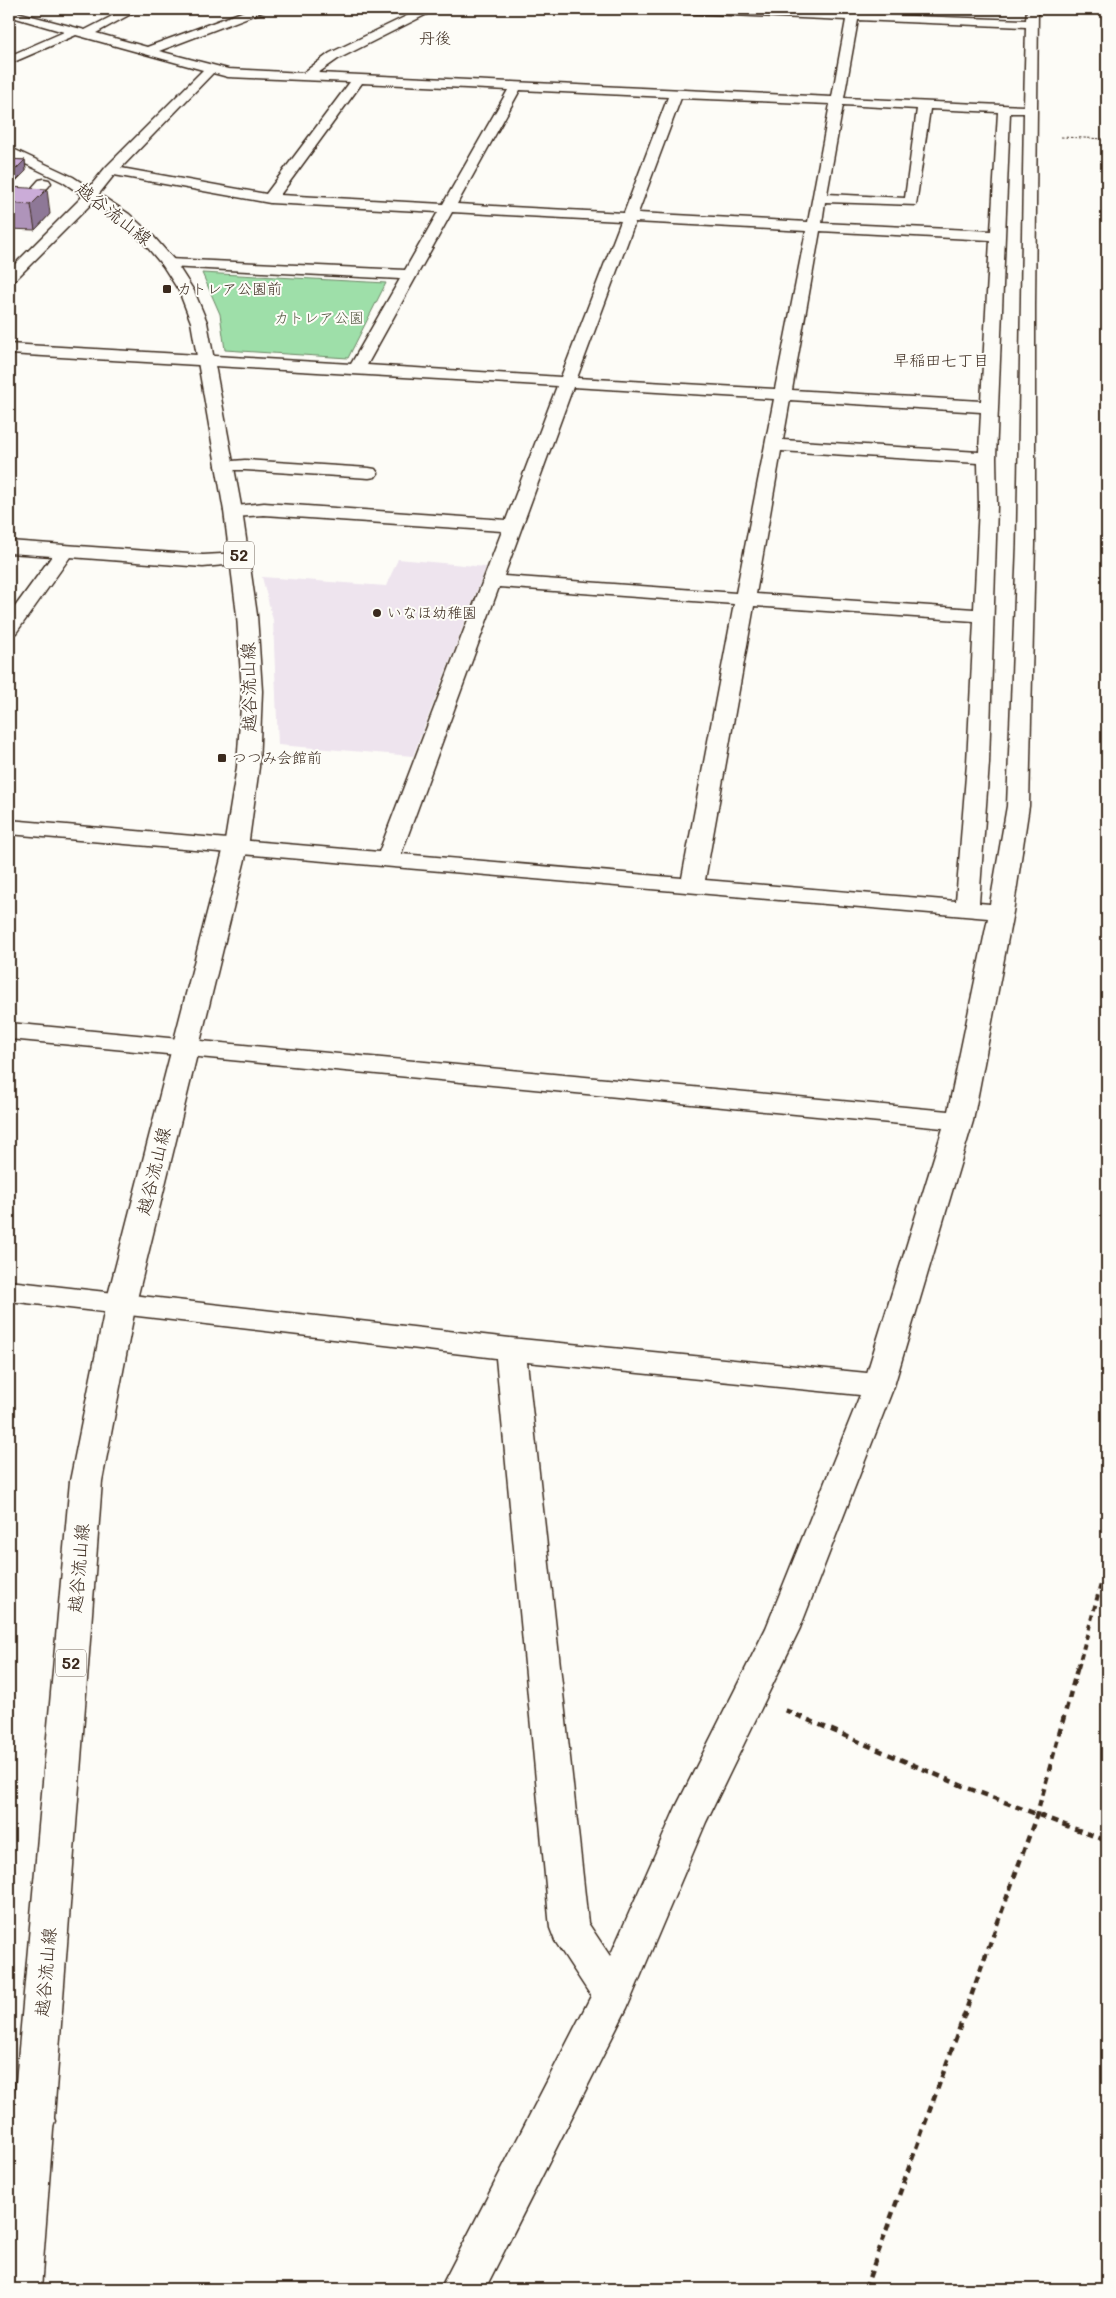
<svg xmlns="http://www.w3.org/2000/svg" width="1116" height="2298" font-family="Mali,'Klee One',sans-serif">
<rect width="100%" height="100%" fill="#fdfcf7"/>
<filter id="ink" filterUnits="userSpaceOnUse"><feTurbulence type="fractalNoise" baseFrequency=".02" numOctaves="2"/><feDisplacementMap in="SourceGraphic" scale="10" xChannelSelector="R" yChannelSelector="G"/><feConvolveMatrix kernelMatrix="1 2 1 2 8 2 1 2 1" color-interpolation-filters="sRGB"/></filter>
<g filter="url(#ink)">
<path fill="#eee4ee" d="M398,559L486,567L413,756L278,745L273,620L262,577L386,586Z"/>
<path fill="#9edfa9" stroke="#6c8464" d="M202,273L386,283L348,358L225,350L220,314Z"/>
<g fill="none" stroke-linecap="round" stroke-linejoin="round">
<defs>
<g id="minor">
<path d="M126,9H140L96,33L147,47L250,9H265L264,11L159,51L228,69L303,73L330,53L421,9H434L433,11L338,59L318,73L832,97L846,20L664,12L658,9H740L848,13L849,9H859V14L1026,20L1027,9H1038L1035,305V544L1029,806L1013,912L973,1121L894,1386L800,1628L706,1822L627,2008L485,2289H440L591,1996L555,1941L550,1928L496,1358L9,1301V1281L510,1338L867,1373L943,1128L9,1039V1023L948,1111L988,918L9,834V820L379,852L502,531L264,515L233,517L227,515L224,511L227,507L264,503L506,520L557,386L9,354V344L351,364L400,279L168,267L161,263L168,259L405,270L438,212L270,203L114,175L90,205L14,281L9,282V270L80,199L106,167L203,70L76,35L9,64V56L64,32L9,16V10L85,30ZM858,20L1026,27L1024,106L844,98ZM213,73L228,77L350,82L266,194L121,168ZM362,83L508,90L443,204L280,195ZM520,90L668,97L624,213L457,204ZM681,98L830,104L808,222L638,213ZM843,105L917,109L905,198L827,194ZM930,109L998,112L991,231L822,223L825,202L916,205ZM1010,113H1024L1017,544L1007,806L990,904L979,903L989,763L997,506L996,458ZM452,212L621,221L561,377L367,365ZM635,222L806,231L775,389L577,378ZM820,231L990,240L981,401L792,390ZM573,387L774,399L736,593L504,576ZM790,400L981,412L979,452L783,440ZM781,451L978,463L979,506L974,609L756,594ZM499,587L734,604L682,878L401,854ZM754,606L974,621L967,763L956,901L705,880ZM527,1362L860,1395L766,1628L676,1807L610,1956L588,1923Z"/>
<path d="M44,179L49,180L51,183L49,186L32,205H22L20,202L22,199L39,180Z"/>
<path d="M245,460L369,468L375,469L378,473L375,477L369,478L245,470H219L216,466L219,462Z"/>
<path d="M9,541L203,555L240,553L247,555L250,559L247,563L203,567L70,557L16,633L9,635V615L52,556L9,553Z"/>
<path d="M9,2098L34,2101L49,2107L55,2121L49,2135L34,2141L9,2138Z"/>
</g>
<path id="major" d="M9,147L73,177L129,214L153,236L174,260L194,291L207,322L242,511L257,615L262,691L259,767L248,847L136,1303L102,1481L41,2289H9V2160L70,1481L106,1303L224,847L237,767L242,691L237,615L224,511L191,322L179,291L163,266L143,242L118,220L63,182L9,156Z"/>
</defs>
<use href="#minor" stroke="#3b2a1e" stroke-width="3"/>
<use href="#major" stroke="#3b2a1e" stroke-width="3"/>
<path stroke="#3b2a1e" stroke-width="1" stroke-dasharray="2.5 2" stroke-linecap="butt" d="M1061,137L1107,139"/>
<path stroke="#3b2a1e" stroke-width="4" stroke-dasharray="5.5 4.5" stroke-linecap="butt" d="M1078,1668L1107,1562"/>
<g stroke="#3b2a1e" stroke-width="4.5" stroke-dasharray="7 5.5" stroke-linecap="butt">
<path d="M785,1710L965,1787L1107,1841"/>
<path d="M865,2289L1037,1814L1078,1666"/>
</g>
<use href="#minor" fill="#fdfcf7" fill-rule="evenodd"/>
<use href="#major" fill="#fdfcf7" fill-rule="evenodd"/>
</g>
<g fill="#af94ba" stroke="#3b2a1e">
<path d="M9,159L25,160L26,171L11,186H9Z"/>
<path d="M9,187L50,214L35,230L9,229Z"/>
</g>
<g fill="#8e7897" stroke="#3b2a1e">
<path d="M25,160L26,171L11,186L9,176Z"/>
<path d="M47,189L50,214L35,230L31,205Z"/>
</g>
<g fill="#cbacd8" stroke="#3b2a1e">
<path d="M9,159L25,160L9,176Z"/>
<path d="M9,187L47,189L31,205L9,203Z"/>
</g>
</g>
<g fill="#3b2a1e" stroke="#fdfcf7" stroke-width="2">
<rect x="162" y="284" width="10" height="10" rx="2.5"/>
<circle cx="377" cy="613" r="5"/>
<rect x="217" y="753" width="10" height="10" rx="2.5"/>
</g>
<g text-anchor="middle" stroke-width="4" stroke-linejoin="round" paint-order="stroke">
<g font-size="15" fill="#3b2a1e" stroke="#fdfcf7" text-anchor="start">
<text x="177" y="294">カトレア公園前</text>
<text x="387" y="618">いなほ幼稚園</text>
<text x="232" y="763">つつみ会館前</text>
</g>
<g font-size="15" fill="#545741" stroke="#fdfcf7">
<text x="319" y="323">カトレア公園</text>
</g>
<g font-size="16" fill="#3b2a1e" stroke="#fdfcf7">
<text x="435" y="44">丹後</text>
</g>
<g font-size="16" fill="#3b2a1e" stroke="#fdfcf7">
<text x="941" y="366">早稲田七丁目</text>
</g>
<g fill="#fdfcf7" stroke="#75695f" stroke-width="1">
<rect x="224" y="541.5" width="30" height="27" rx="4"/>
<rect x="56" y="1649.5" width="30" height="27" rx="4"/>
</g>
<g font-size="16" font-weight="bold" fill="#3b2a1e">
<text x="239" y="561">52</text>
<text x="71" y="1669">52</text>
</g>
<g font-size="18" fill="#3b2a1e" stroke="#fdfcf7">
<text transform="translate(114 214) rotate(38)" y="6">越谷流山線</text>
<text transform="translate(249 687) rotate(-91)" y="6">越谷流山線</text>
<text transform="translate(154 1171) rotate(-76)" y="6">越谷流山線</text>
<text transform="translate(79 1568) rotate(-85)" y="6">越谷流山線</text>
<text transform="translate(46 1972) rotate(-85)" y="6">越谷流山線</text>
</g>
</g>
<rect width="1116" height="2298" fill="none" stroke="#fdfcf7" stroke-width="30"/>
<rect x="15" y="15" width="1086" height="2268" fill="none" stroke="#3b2a1e" stroke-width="2" filter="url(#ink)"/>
</svg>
